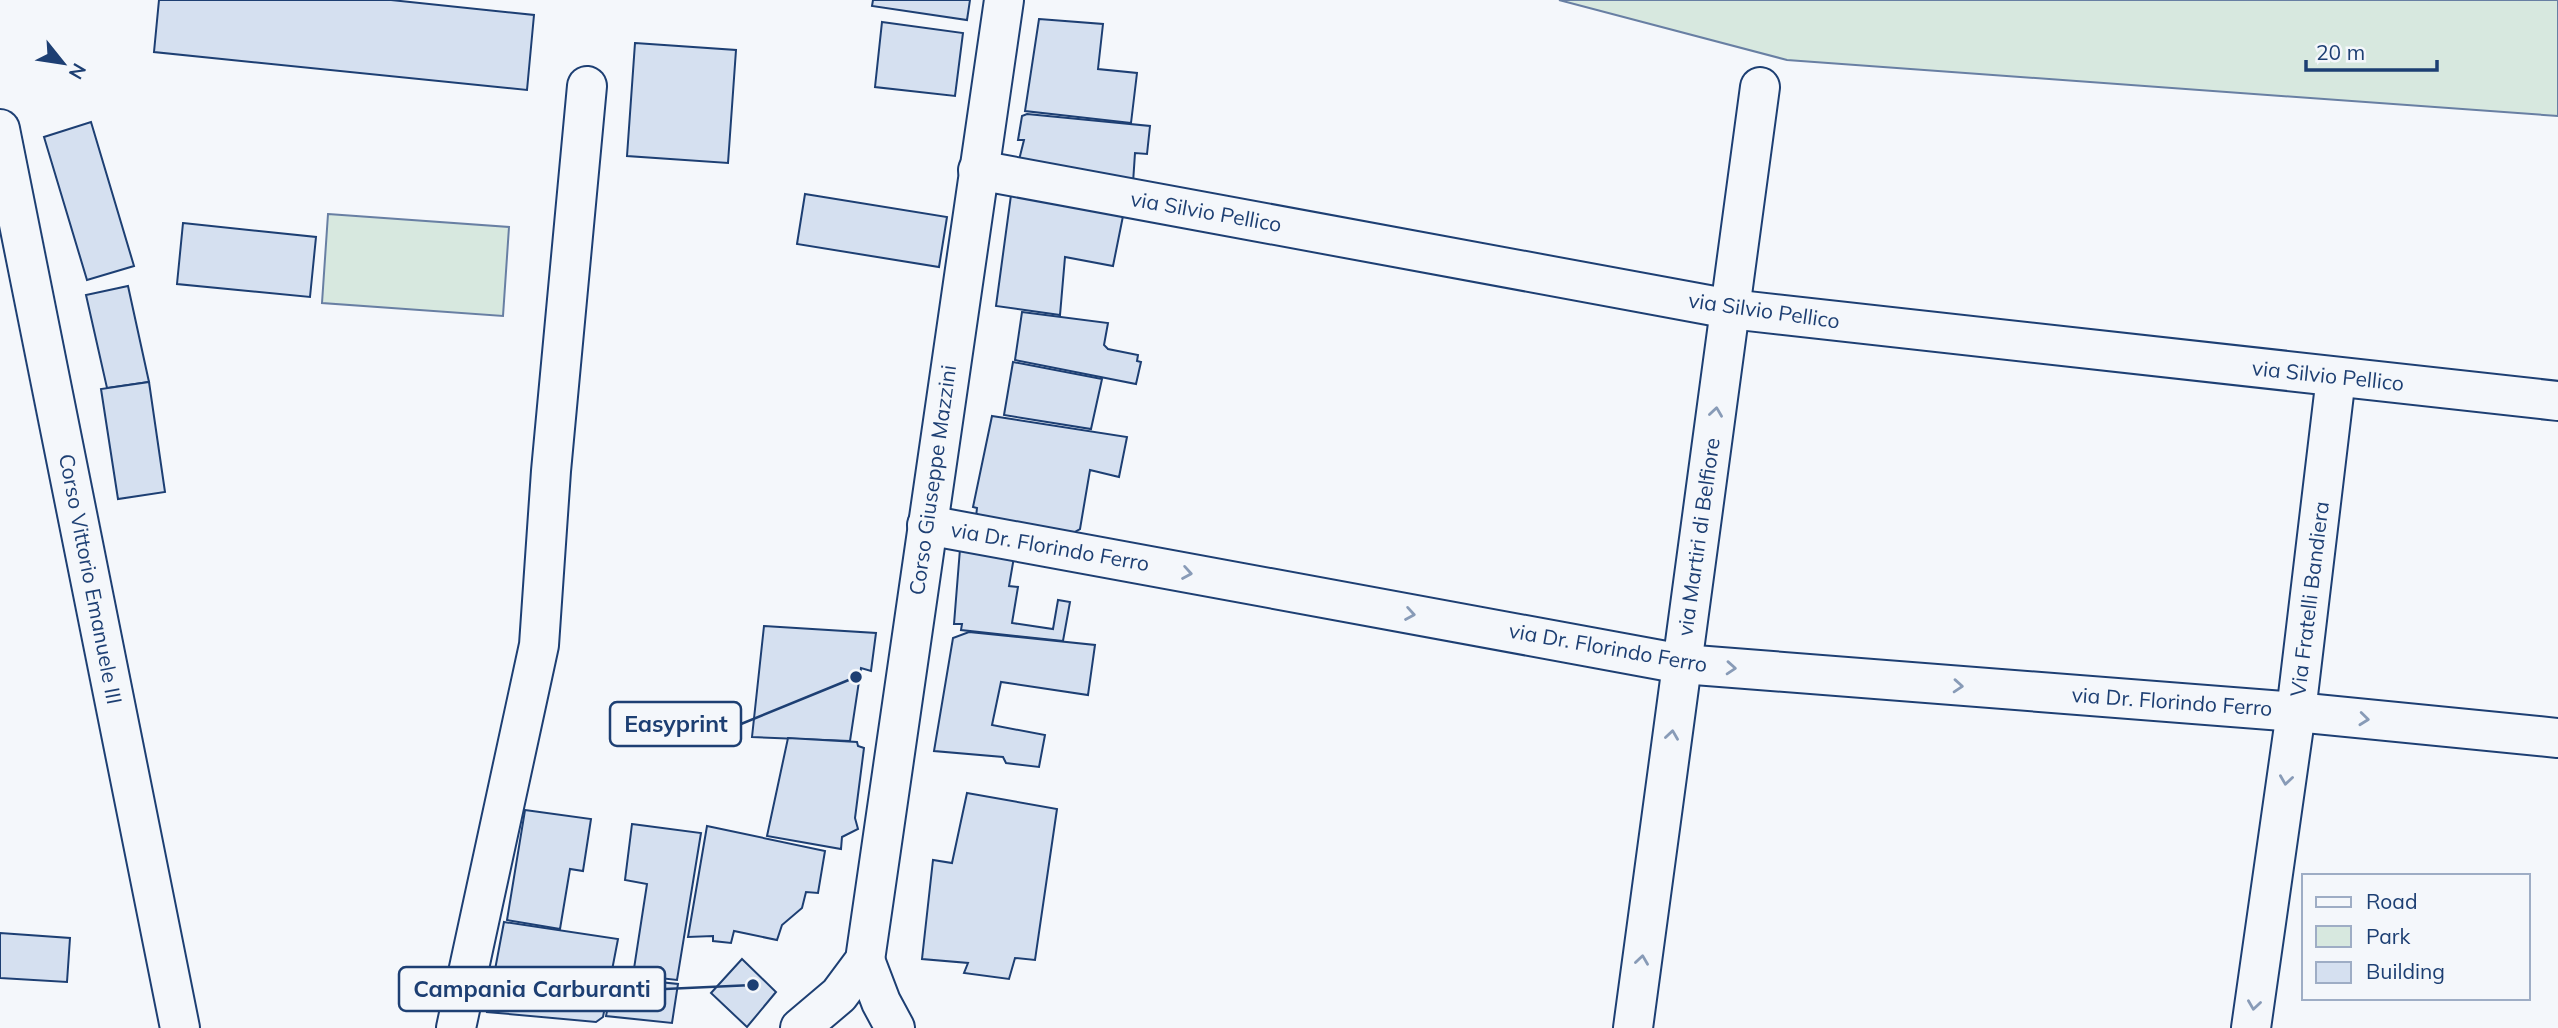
<svg xmlns="http://www.w3.org/2000/svg" width="2558" height="1028" font-family="Mulish,sans-serif">
<rect width="100%" height="100%" fill="#f4f7fb"/>
<g fill="#d7e8df" stroke="#687fa3" stroke-width="2">
<path d="M1559,0H2558V116L1787,60Z"/>
<path d="M328,214L509,227L503,316L322,303Z"/>
</g>
<g fill="#d5e0f0" stroke="#1d3f73" stroke-width="2">
<path d="M159,0H391L534,15L527,90L154,52Z"/>
<path d="M873,0H970L967,20L872,6Z"/>
<path d="M1039,19L1103,24L1098,69L1137,73L1131,123L1025,111Z"/>
<path d="M882,22L963,33L955,96L875,87Z"/>
<path d="M635,43L736,50L728,163L627,156Z"/>
<path d="M1027,114L1150,126L1147,154L1135,153L1133,183L1019,160L1024,140H1018L1022,116Z"/>
<path d="M91,122L134,266L87,280L44,137Z"/>
<path d="M805,194L947,217L939,267L797,244Z"/>
<path d="M1011,195L1123,216L1113,266L1065,257L1060,315L996,306Z"/>
<path d="M183,223L316,237L310,297L177,284Z"/>
<path d="M128,286L149,382L107,388L86,295Z"/>
<path d="M1022,312L1108,323L1104,345L1108,349L1138,355L1137,361L1141,362L1136,384L1015,360Z"/>
<path d="M1013,362L1102,379L1091,429L1004,415Z"/>
<path d="M149,382L165,492L118,499L101,389Z"/>
<path d="M992,416L1127,437L1119,477L1090,470L1080,529L1071,534L976,517L977,508L973,507Z"/>
<path d="M960,549L1014,557L1009,586L1018,587L1012,623L1053,629L1058,600L1070,602L1063,641L961,630L962,624H954Z"/>
<path d="M764,626L876,633L871,671L861,668L850,741L752,737Z"/>
<path d="M969,632L1095,645L1088,695L1001,682L992,725L1045,735L1039,767L1006,763L1003,757L934,751L953,638Z"/>
<path d="M788,738L857,742L858,746L864,748L855,818L858,829L842,837L841,849L767,836Z"/>
<path d="M967,793L1057,809L1035,960L1015,958L1009,979L964,973L968,963L922,959L933,860L952,863Z"/>
<path d="M525,810L591,819L583,871L570,869L560,929L507,920Z"/>
<path d="M632,824L701,833L677,980L633,975L647,884L625,880Z"/>
<path d="M707,826L825,851L818,893L806,892L802,908L782,925L777,940L734,931L731,943L713,941V936L688,937Z"/>
<path d="M504,922L618,939L603,1017L596,1022L487,1012Z"/>
<path d="M0,933L70,938L67,982L0,978Z"/>
<path d="M742,959L776,992L747,1027L711,993Z"/>
<path d="M615,972L630,975V979L678,984L672,1023L606,1016Z"/>
</g>
<g fill="none" stroke-linecap="round" stroke-linejoin="round">
<defs>
<g id="street">
<path d="M0,129L180,1028"/>
<path d="M978,170L1730,309L2558,401"/>
<path d="M927,525L1682,664L2296,712L2558,738"/>
<path d="M456,1028L539,645L551,471L587,86"/>
<path d="M1633,1028L1760,87"/>
<path d="M2251,1028L2296,712L2336,377"/>
</g>
<g id="secondary">
<path d="M865,960L881,1002L895,1028"/>
<path d="M800,1028L839,995L865,960L1004,0"/>
</g>
</defs>
<use href="#street" stroke="#1d3f73" stroke-width="42"/>
<use href="#secondary" stroke="#1d3f73" stroke-width="42"/>
<use href="#street" stroke="#f4f7fb" stroke-width="38"/>
<use href="#secondary" stroke="#f4f7fb" stroke-width="38"/>
</g>
<defs><path id="oneway-chevron" d="M-2-3.5L2.5 0L-2 3.5" fill="none" stroke-width="1.6" stroke-linecap="round" stroke-linejoin="round" transform="scale(1.75)"/></defs>
<g stroke="#889bb7">
<use href="#oneway-chevron" transform="translate(1716 412) rotate(-82)"/>
<use href="#oneway-chevron" transform="translate(1187 573) rotate(10)"/>
<use href="#oneway-chevron" transform="translate(1410 614) rotate(10)"/>
<use href="#oneway-chevron" transform="translate(1731 668) rotate(4)"/>
<use href="#oneway-chevron" transform="translate(1958 686) rotate(4)"/>
<use href="#oneway-chevron" transform="translate(2364 719) rotate(6)"/>
<use href="#oneway-chevron" transform="translate(1672 735) rotate(-82)"/>
<use href="#oneway-chevron" transform="translate(2286 780) rotate(98)"/>
<use href="#oneway-chevron" transform="translate(1642 960) rotate(-82)"/>
<use href="#oneway-chevron" transform="translate(2254 1005) rotate(98)"/>
</g>
<g text-anchor="middle" stroke-width="5" stroke-linejoin="round" paint-order="stroke">
<g font-size="21" fill="#1d3f73" stroke="#f4f7fb">
<text transform="translate(1206 212) rotate(10)" y="7">via Silvio Pellico</text>
<text transform="translate(1764 311) rotate(8)" y="7">via Silvio Pellico</text>
<text transform="translate(2328 376) rotate(6)" y="7">via Silvio Pellico</text>
<text transform="translate(933 480) rotate(-82)" y="7">Corso Giuseppe Mazzini</text>
<text transform="translate(1699 537) rotate(-82)" y="7">via Martiri di Belfiore</text>
<text transform="translate(1050 547) rotate(10)" y="7">via Dr. Florindo Ferro</text>
<text transform="translate(90 579) rotate(79)" y="7">Corso Vittorio Emanuele III</text>
<text transform="translate(2310 599) rotate(-83)" y="7">Via Fratelli Bandiera</text>
<text transform="translate(1608 648) rotate(10)" y="7">via Dr. Florindo Ferro</text>
<text transform="translate(2172 702) rotate(4)" y="7">via Dr. Florindo Ferro</text>
</g>
</g>
<path fill="none" stroke="#1d3f73" stroke-width="2.5" d="M856 677L741 724M753 985L665 989"/>
<g fill="#1d3f73" stroke="#f4f7fb" stroke-width="2.5">
<circle cx="856" cy="677" r="7"/>
<circle cx="753" cy="985" r="7"/>
</g>
<g fill="#f4f7fb" stroke="#1d3f73" stroke-width="2.5">
<rect x="610" y="702" width="131" height="44" rx="7"/>
<rect x="399" y="967" width="266" height="44" rx="7"/>
</g>
<g font-size="23" text-anchor="middle" font-weight="bold" fill="#1d3f73">
<text x="676" y="732">Easyprint</text>
<text x="532" y="997">Campania Carburanti</text>
</g>
<rect x="2302" y="874" width="228" height="126" fill="#f4f7fb" stroke="#9eadc5" stroke-width="2"/>
<rect x="2316" y="897" width="35" height="10" fill="#f4f7fb" stroke="#9eadc5" stroke-width="2"/>
<text x="2366" y="909" font-size="21" fill="#1d3f73">Road</text>
<rect x="2316" y="926" width="35" height="21" fill="#d7e8df" stroke="#9eadc5" stroke-width="2"/>
<text x="2366" y="944" font-size="21" fill="#1d3f73">Park</text>
<rect x="2316" y="962" width="35" height="21" fill="#d5e0f0" stroke="#9eadc5" stroke-width="2"/>
<text x="2366" y="979" font-size="21" fill="#1d3f73">Building</text>
<g transform="translate(63 63) rotate(120)" stroke="#f4f7fb" stroke-width="5" paint-order="stroke">
<path d="M0-5L12 26L0 18L-12 26Z" fill="#1d3f73"/>
<text y="-10" font-size="19" font-weight="bold" text-anchor="middle" fill="#1d3f73">N</text>
</g>
<path d="M2306 60v10h131v-10" fill="none" stroke="#1d3f73" stroke-width="3.5"/>
<text x="2316" y="60" font-size="21" fill="#1d3f73" stroke="#f4f7fb" stroke-width="5" paint-order="stroke">20 m</text>
</svg>
